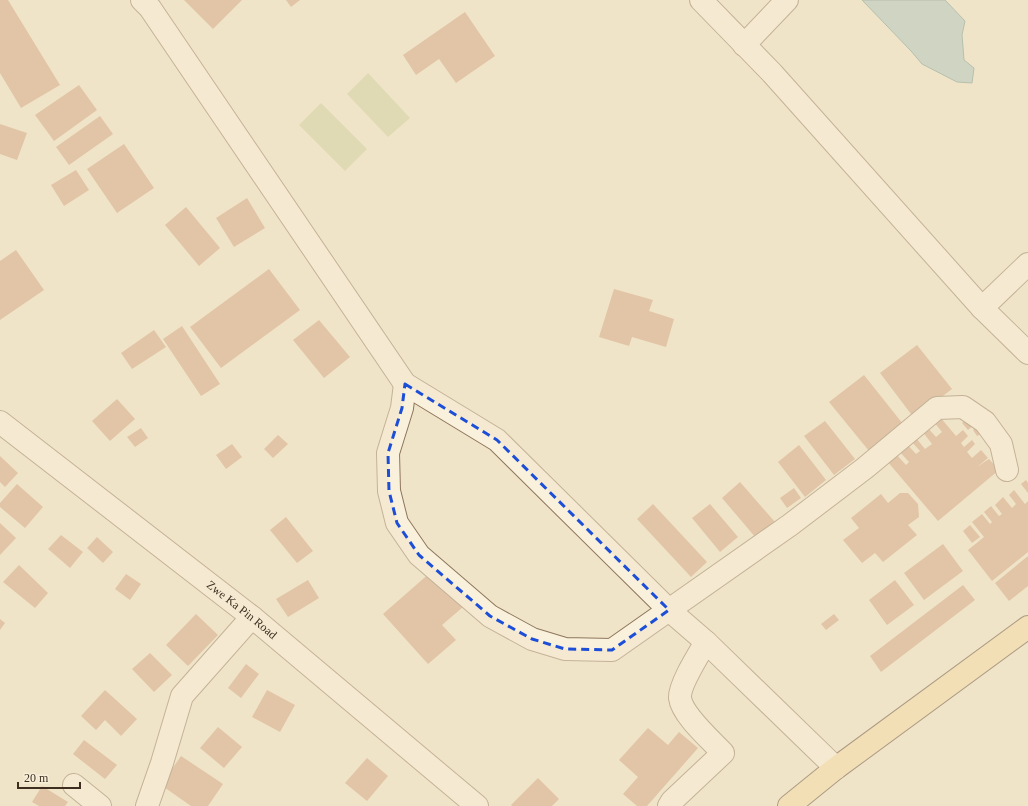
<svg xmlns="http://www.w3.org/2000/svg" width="1028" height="806" font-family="'Times New Roman',serif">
<rect width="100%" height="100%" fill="#f0e4c8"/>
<g fill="#c9cf9b">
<path d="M368,73L410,118L388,137L347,94Z"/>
<path d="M321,103L367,149L345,171L299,125Z"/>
</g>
<path fill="#a9c4bc" stroke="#6f938a" d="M862,0H945L965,21L962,35L964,60L974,68L972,83L957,82L922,64L911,51Z"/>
<g fill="#cf9f7d">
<path d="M0,0H8L60,85L21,108L0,73Z"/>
<path d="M184,0H242L213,29Z"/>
<path d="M286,0H300L291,7Z"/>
<path d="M465,12L495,56L456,83L439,59L416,75L403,55Z"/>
<path d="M79,85L97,110L54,141L35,115Z"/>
<path d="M100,116L113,134L69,165L56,147Z"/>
<path d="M0,124L27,133L17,160L0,154Z"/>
<path d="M124,144L154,188L117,213L87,169Z"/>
<path d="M76,170L89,190L64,206L51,185Z"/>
<path d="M247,198L265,228L234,247L216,218Z"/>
<path d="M186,207L220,248L199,266L165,225Z"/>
<path d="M16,250L44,290L0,320V261Z"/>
<path d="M269,269L300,310L221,368L190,327Z"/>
<path d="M614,289L653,300L649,311L674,319L666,347L632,337L629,346L599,337Z"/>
<path d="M319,320L350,357L324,378L293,340Z"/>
<path d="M182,326L220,384L201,396L163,339Z"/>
<path d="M154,330L166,347L132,369L121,353Z"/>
<path d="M917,345L952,389L914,418L880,373Z"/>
<path d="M864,375L903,424L869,451L829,402Z"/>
<path d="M117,399L135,419L110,441L92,421Z"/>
<path d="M940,417L956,436L963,430L968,436L961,443L964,447L972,440L975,444L967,452L972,458L981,450L988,458L977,467L989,459L999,470L938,521L887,461L896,454L906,465L909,462L898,450L906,443L916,454L920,451L911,441L916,438L925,449L932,444L922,431L927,427L936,437L942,432L934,422Z"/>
<path d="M969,418L975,424L968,430L962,423Z"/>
<path d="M825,421L855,459L834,475L804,436Z"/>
<path d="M979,426L984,432L977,436L973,430Z"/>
<path d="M141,428L148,438L135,447L127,437Z"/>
<path d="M278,435L288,444L273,458L264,449Z"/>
<path d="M232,444L242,457L226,469L216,455Z"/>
<path d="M799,445L826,480L805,497L778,462Z"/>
<path d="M0,456L18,473L5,487L0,482Z"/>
<path d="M1026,480L1028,483V493L1021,484Z"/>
<path d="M740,482L775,522L756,538L722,498Z"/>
<path d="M17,484L43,507L25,528L0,507V503Z"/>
<path d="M794,488L801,498L787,508L780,498Z"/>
<path d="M1014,490L1025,504L1028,501V552L992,581L968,550L984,537L972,522L982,514L990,524L992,522L984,512L991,506L999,516L1002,514L995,505L1003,497L1012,508L1016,504L1009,495Z"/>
<path d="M900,493H908L918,504L919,517L908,525L917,535L883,562L875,553L862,563L843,540L859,528L851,518L881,494L888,503Z"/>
<path d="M653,504L707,562L691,577L637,519Z"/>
<path d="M710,504L738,537L720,552L692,518Z"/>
<path d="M286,517L313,551L297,563L270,530Z"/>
<path d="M0,523L16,538L0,555Z"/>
<path d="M970,525L980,537L972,543L963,531Z"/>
<path d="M61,535L83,552L70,568L48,549Z"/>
<path d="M97,537L113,552L103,563L87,548Z"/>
<path d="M943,544L963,571L924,600L904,573Z"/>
<path d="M1028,556V586L1009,601L995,583Z"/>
<path d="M19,565L48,593L35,608L3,582Z"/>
<path d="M432,571L463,607L442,625L456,640L428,664L383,614Z"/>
<path d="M126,574L141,584L130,600L115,589Z"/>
<path d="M308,580L319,598L288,617L276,599Z"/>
<path d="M895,580L914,605L887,625L869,600Z"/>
<path d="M963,585L975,600L881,672L870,656Z"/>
<path d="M196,614L218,635L188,666L166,645Z"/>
<path d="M834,614L839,620L826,630L821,624Z"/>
<path d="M0,619L5,623L0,630Z"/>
<path d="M150,653L172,675L154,692L132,669Z"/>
<path d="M246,664L259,674L241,698L228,688Z"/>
<path d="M105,690L137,719L121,736L105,720L96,730L81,716Z"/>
<path d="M267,690L295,705L280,732L252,717Z"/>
<path d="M218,727L242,747L224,768L200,748Z"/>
<path d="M648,728L668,745L679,732L698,748L647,806H637L623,794L638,777L619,760Z"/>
<path d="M84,740L117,765L105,779L73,754Z"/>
<path d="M181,756L223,784L208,806H191L161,785Z"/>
<path d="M367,758L388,776L367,801L345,783Z"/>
<path d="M538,778L559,799L552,806H512L511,805Z"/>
<path d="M42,786L68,802L65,806H39L32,802Z"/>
</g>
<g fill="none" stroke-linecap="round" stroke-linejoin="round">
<defs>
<g id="street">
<path d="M142,0L150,8L405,384L497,440L669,610L706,642L836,768"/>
<path d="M701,0L772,73L982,308L1028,353"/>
<path d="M744,45L787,0"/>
<path d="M982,308L1028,264"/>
<path d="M405,384L402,408L388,453L389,491L397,523L419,555L490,616L532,639L565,649L612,650L790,525L865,468L937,408L963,407L985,422L1001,444L1007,470"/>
<path id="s1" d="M0,422L252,617L477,806"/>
<path d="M74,785L100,806"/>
<path d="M147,806L162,763L182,696L252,617"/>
<path d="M669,806L672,801L723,753C711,740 682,715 680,698C679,685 699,654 706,642"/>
</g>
<path id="primary" d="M789,806L836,768L1028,627"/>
</defs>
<use href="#street" stroke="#8d765c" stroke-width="24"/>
<use href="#primary" stroke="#5b4430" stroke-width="24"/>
<use href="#street" stroke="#faf1dc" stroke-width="22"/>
<use href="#primary" stroke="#f3d9a0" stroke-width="22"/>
</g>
<path d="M0 0H1028V806H0ZM405,384L497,440L669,610L612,650L565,649L532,639L490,616L419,555L397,523L389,491L388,453L402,408Z" fill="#f0e4c8" fill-opacity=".55" fill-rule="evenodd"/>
<path fill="none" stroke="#1d4ed8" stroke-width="3" stroke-dasharray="8 5" stroke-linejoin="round" d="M405,384L497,440L669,610L612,650L565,649L532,639L490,616L419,555L397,523L389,491L388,453L402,408Z"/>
<g text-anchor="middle" stroke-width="3" stroke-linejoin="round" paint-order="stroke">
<g font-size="12" fill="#3d2e20" stroke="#f7eed8">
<text dy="4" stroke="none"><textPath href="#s1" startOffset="306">Zwe Ka Pin Road</textPath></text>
</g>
</g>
<path d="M18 782v6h62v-6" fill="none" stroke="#3d2e20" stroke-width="2"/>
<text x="24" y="782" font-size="12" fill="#3d2e20" stroke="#f7eed8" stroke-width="3" paint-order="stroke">20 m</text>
</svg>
